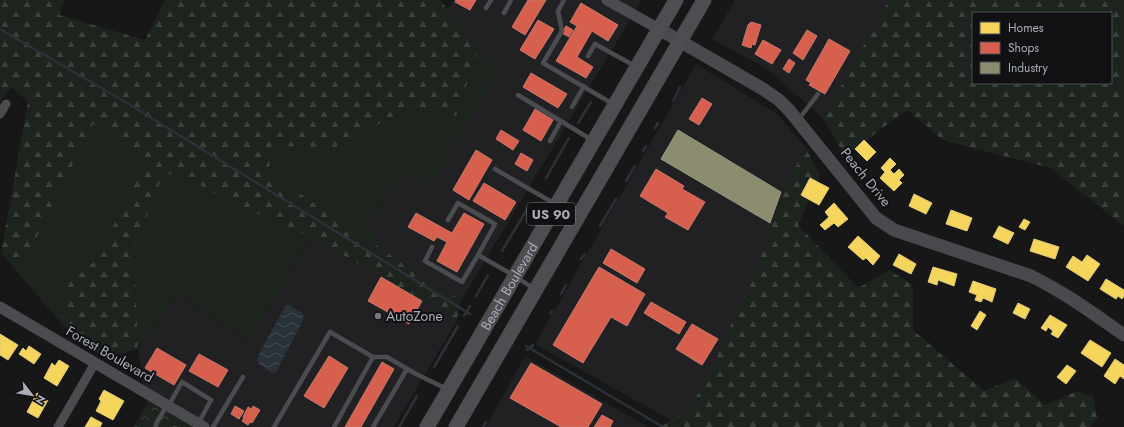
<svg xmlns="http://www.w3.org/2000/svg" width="1124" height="427" font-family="Jost,sans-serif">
<defs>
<pattern id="forest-firs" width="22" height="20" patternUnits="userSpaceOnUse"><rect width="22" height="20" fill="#1d241e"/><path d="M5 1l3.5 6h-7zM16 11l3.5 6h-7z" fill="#3b413d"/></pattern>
<pattern id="park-crowns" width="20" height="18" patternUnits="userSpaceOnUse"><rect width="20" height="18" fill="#1d241e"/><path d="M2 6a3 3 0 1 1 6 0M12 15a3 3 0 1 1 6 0" fill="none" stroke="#3b413d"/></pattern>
<pattern id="water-waves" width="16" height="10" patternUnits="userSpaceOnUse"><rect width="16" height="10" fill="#2a3239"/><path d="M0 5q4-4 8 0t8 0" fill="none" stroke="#464d54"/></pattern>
</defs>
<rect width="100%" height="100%" fill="#171717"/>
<g fill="#212123">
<path d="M454,0H642L461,300L419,276L378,246L368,220L403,174L500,69L479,48L448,10Z"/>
<path d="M735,0H889L823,118L767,69L712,39Z"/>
<path d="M696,64L777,114L809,151L774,228L732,349L683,427L535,344Z"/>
<path d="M311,237L457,320L394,427H191L147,403L138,349L177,294L249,342Z"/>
<path d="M525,356L648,427H486Z"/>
</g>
<g fill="#1d241e">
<path d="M479,48L500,69L432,183L403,174L368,220L378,246L269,173L271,146L336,147L409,108L456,116Z"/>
<path d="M93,124L148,159L94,262L68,283L61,323L1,253L25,261Z"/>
<path d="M178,173L230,202L311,237L249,342L177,294L138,349L134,248L163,175Z"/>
</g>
<g fill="url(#forest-firs)" fill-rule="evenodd">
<path d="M0,0H64L59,15L145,40L165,0H440L479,48L456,116L409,108L336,147L271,146L269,173L378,246L419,276L461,300L457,320L311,237L230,202L178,173L163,175L134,248L138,349L104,358L61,323L68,283L94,262L148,159L93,124L25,261L1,253L28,102L11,87L0,102Z"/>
<path d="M889,0H1124V226L1050,168L943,140L907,110L845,156L823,118ZM973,13H1111V83H973Z"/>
<path d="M805,147L820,175L798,225L858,288L889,270L913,285V330L984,391L1015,378L1045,405L1077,391L1093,397L1097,417L1090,427H660L689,410L708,376L757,268L784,191Z"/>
</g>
<path fill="url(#park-crowns)" d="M147,403L191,427H134Z"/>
<path fill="url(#water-waves)" d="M288,305L302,313L304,318L276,372L272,373L259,364L257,360L261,350L285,307Z"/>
<g fill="#f6d55c" stroke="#dfc978">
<path d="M864,140L876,152L867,161L855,149Z"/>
<path d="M890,158L896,164L890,170L894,174L899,169L904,175L899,180L902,183L894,191L880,178L885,172L881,168Z"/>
<path d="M810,178L829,188L819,205L801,195Z"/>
<path d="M914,194L932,203L926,214L909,206Z"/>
<path d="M834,203L848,219L838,227L834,223L825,230L820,225L829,217L825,212Z"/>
<path d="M951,210L972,218L967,231L946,224Z"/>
<path d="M1024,219L1030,222L1025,230L1019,227Z"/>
<path d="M999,226L1014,233L1008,244L993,237Z"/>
<path d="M858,236L880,256L873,265L866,258L863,260L848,247Z"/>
<path d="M1034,239L1059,247L1055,259L1030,251Z"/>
<path d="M899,254L916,264L911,274L893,265Z"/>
<path d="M1087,255L1100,264L1088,281L1066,267L1073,256L1082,262Z"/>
<path d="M933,267L957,274L954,286L938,280L937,285L928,282Z"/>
<path d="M1106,279L1124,290V296L1122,299L1118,296L1116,299L1100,289Z"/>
<path d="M973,281L996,289L992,302L983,298L981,302L975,300L977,295L969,292Z"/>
<path d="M1018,303L1030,309L1025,319L1013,313Z"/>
<path d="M980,311L986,315L977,330L971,326Z"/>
<path d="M1050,315L1067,325L1058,338L1051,334L1053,331L1048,327L1046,331L1041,328Z"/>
<path d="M0,334L18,345L8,360L0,355Z"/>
<path d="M1090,340L1111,353L1102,367L1081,353Z"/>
<path d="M29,346L41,354L34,364L19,354L23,348L26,351Z"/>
<path d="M1115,359L1124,365V379L1120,376L1115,384L1104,376Z"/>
<path d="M59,360L69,366L57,386L44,378L52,363L55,366Z"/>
<path d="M1067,365L1076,371L1066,384L1057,377Z"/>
<path d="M104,390L124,401L113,420L96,411L101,401L99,399Z"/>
<path d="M37,393L48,400L38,418L27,412Z"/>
<path d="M91,417L102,423L100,427H85Z"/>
</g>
<g fill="#d6604d" stroke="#c8776d">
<path d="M456,0H476L470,10L455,2Z"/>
<path d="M528,0H546L525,35L512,27Z"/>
<path d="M581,3L618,25L608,41L592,31L577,57L593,67L586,78L556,61L577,26L570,22Z"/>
<path d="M538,20L554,29L535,59L520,50Z"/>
<path d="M751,22L761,25L755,45L752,44L751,48L742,45L748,25Z"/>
<path d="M566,26L573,30L569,37L562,33Z"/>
<path d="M807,30L817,36L803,60L793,53Z"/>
<path d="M829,39L850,51L825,94L809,85L811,83L806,80Z"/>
<path d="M763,40L781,50L772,64L755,54Z"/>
<path d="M789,59L795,63L789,73L783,69Z"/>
<path d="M531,73L567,94L558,108L523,87Z"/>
<path d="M702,98L712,104L699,125L689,119Z"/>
<path d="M535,109L553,120L541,141L523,130Z"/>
<path d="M501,130L519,141L513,150L496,139Z"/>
<path d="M476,150L492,160L469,200L453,190Z"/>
<path d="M521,153L533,160L527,171L515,164Z"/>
<path d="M656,169L684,186L682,189L705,202L688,230L665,217L668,213L640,196Z"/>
<path d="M484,183L516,202L505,220L473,201Z"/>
<path d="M416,213L452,233L464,213L484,224L457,272L437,261L447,242L437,237L434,241L408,227Z"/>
<path d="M611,249L645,269L637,283L603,263Z"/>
<path d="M599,267L645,294L627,326L611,317L583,363L553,345Z"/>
<path d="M381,277L422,301L409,324L368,301Z"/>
<path d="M651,302L686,322L679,334L644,313Z"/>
<path d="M692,324L718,339L702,365L676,349Z"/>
<path d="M157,348L186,365L174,385L145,368Z"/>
<path d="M199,354L228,370L218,387L189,371Z"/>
<path d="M329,356L348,368L324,408L304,396Z"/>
<path d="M382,362L394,369L361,427H345Z"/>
<path d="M531,363L602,404L588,427H561L510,398Z"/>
<path d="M235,406L244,411L239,419L231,414Z"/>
<path d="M253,406L260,410L252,423L250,422L248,425L242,421L244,418L243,417L248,407L252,409Z"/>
<path d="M602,415L613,421L610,427H594Z"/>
</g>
<path fill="#8c8c6e" stroke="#949684" d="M678,130L781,192L770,223L661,159Z"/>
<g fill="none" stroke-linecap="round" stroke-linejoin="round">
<g stroke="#2a3239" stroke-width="2.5">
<path d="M0,29L127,103L470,314"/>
<path d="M673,101L680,87"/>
<path d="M578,123L591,102"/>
<path d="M655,128L658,123"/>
<path d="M643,151L646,146"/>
<path d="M546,178L569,138"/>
<path d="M626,181L635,166"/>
<path d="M600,226L616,199"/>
<path d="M502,251L529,206"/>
<path d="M581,259L585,254"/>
<path d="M561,294L566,285"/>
<path d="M476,296L488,275"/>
<path d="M550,314L552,311"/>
<path d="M464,316L470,306"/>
<path d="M526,346L663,427"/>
<path d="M527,350L533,345"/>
<path d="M434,367L458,326"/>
<path d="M399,427L417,396"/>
<path d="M483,427L486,422"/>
</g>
<g stroke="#4b4c50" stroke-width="4.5">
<path d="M564,0L558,11L562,31L543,63L613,104"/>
<path d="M486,8L491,0"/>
<path d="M504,13L511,0"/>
<path d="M588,56L595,44L635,66"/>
<path d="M518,95L592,140"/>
<path d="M572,107L584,86"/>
<path d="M799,119L818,94"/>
<path d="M550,141L561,121"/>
<path d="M495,169L555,204"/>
<path d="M448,220L458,203L495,224L478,255L515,276L534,289"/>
<path d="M432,247L425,261L462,282L478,255"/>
<path d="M169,405L182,382L211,400L198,424"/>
<path d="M156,427V424L167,405"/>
<path d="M213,427L243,377"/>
<path d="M274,427L330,332L373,357"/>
<path d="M334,427L373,357H387L416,374L447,389"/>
<path d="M373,427L407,369"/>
</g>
<g stroke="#4b4c50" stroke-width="9">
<path d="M0,114L6,104"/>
<path d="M58,427L95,363"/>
</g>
<g stroke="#4b4c50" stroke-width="11">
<path d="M607,0L659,29"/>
<path d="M0,307L204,427"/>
</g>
<path stroke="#4a4a4e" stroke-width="13" d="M659,29L763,89L779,100L789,110L876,218L894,230L1031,276C1064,292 1094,314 1124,335"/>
<g stroke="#4e4e52" stroke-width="15">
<path id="s1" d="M427,427L676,0"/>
<path d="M456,427L704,0"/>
</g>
</g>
<circle fill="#757880" stroke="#111113" stroke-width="1.5" cx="378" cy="316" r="4"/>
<g text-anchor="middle" stroke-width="4" stroke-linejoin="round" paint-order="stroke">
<rect fill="#111113" stroke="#7b7e86" stroke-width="1" x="527" y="203" width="48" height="22" rx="3"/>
<g font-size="13" font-weight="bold" fill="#a8adb8">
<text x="551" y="219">US 90</text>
</g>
<g font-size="14" fill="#a8adb8" stroke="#111113">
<text transform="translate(866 177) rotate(51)" y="5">Peach Drive</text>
<text dy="5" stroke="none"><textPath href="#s1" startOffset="163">Beach Boulevard</textPath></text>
<text transform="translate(110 354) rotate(30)" y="5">Forest Boulevard</text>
</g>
<g font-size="14" fill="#a8adb8" stroke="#111113" text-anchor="start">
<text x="386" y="321">AutoZone</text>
</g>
</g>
<rect x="972" y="12" width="140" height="72" fill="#111113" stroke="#4d4f55"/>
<rect x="980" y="22" width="20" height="12" fill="#f6d55c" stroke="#4d4f55"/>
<text x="1008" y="32" font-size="12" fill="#a8adb8">Homes</text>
<rect x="980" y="42" width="20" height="12" fill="#d6604d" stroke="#4d4f55"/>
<text x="1008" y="52" font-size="12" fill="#a8adb8">Shops</text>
<rect x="980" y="62" width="20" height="12" fill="#8c8c6e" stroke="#4d4f55"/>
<text x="1008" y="72" font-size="12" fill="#a8adb8">Industry</text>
<g transform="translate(32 395) rotate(121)" stroke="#111113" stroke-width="3" paint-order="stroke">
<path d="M0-3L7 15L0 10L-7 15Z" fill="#a8adb8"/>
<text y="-6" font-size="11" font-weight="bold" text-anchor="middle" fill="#a8adb8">N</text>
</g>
</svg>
